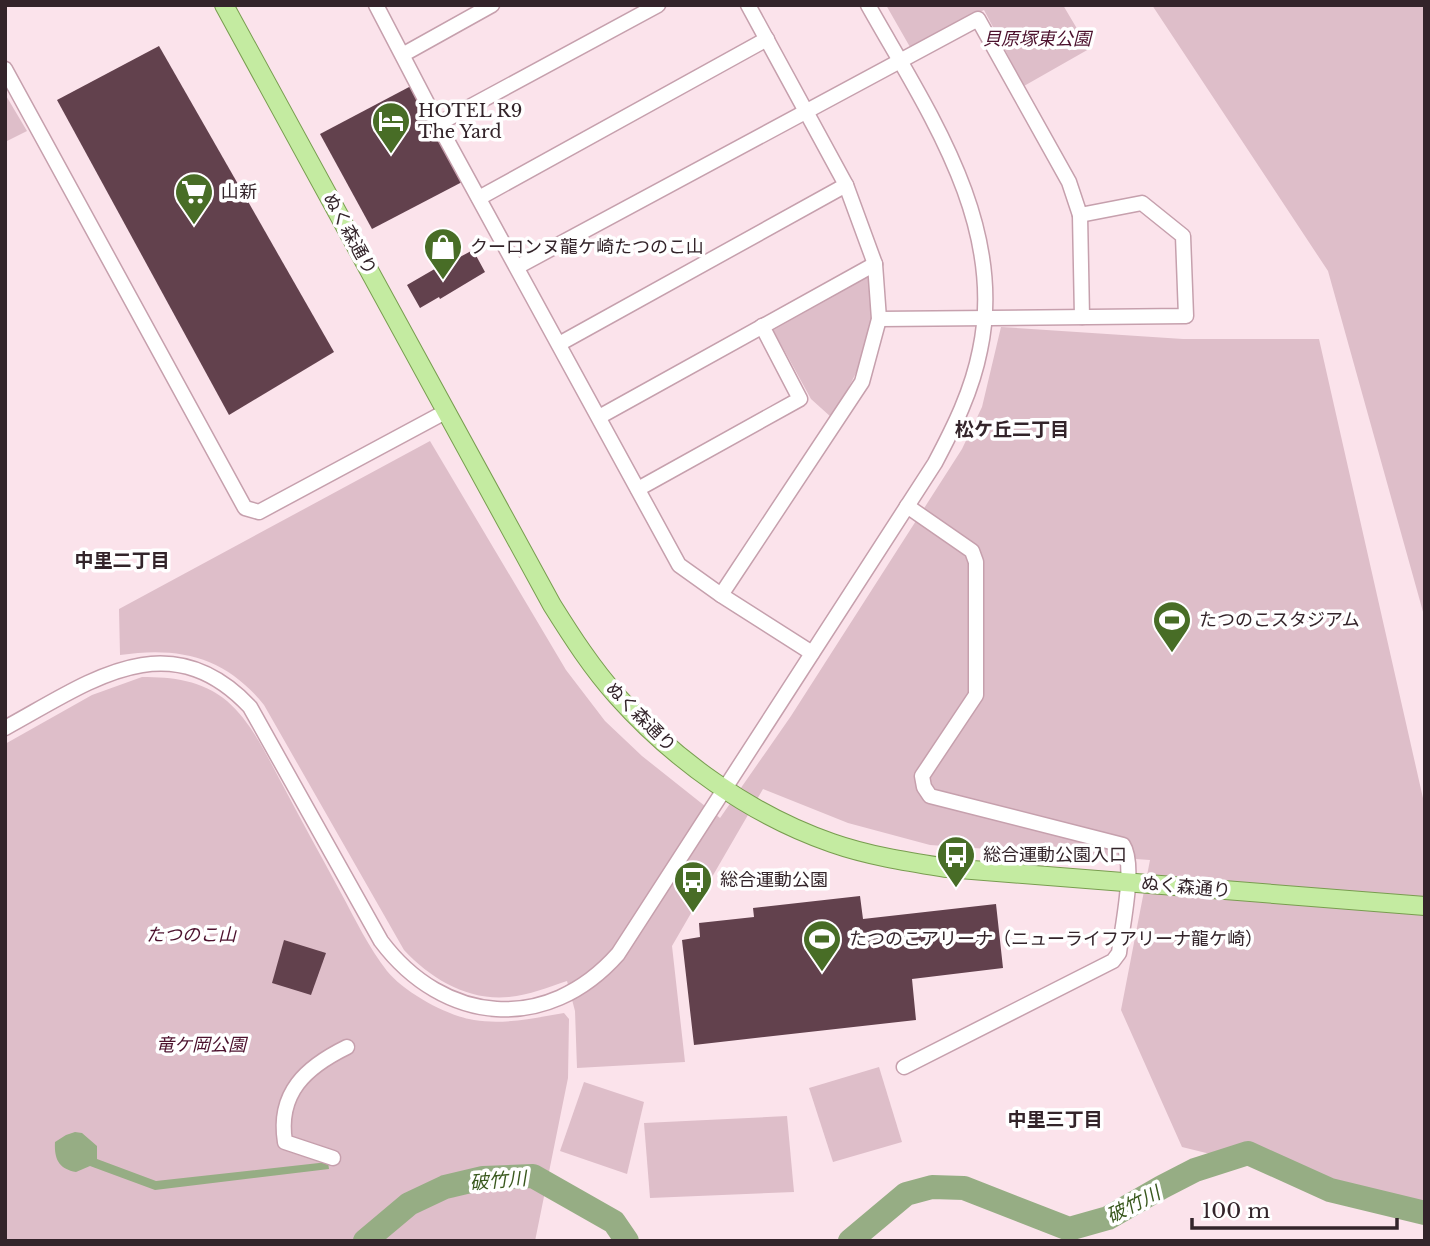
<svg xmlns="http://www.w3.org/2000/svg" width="1430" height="1246" font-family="'Libre Baskerville','Noto Sans JP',serif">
<rect width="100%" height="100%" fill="#fbe3eb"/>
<g fill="#debec9">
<path d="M886,5H1063L1089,49L1024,86L984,10L910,47Z"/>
<path d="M1152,5H1425V619L1328,271Z"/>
<path d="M5,94L27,131L5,142Z"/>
<path d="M870,274C870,287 872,301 871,314C870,352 851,386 831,417L811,399L772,328Z"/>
<path d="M1001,327L1183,339H1319L1425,807V1207L1182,1147L1121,1010L1150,860L930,845L848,823L763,789L672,946L685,1062L577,1068L575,1011L567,981C549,987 529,995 509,997C468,1001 431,979 404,950L264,705C226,657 179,646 120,655L119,609L430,441L566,670L605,721L642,756L720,818L791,716L962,449L982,407Z"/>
<path d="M142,677C172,677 202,680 227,701C251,722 265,752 280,780C300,818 321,856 341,893C355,919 369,948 387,971C404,992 447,1016 474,1020C504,1025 534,1018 564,1013L569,1019L568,1078L535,1241H5V744L92,695Z"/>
<path d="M879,1067L902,1142L833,1162L809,1088Z"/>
<path d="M584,1082L644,1102L627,1174L560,1151Z"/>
<path d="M787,1116L794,1192L650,1198L644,1123Z"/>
</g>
<path fill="#96ad84" d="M75,1132L82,1133L97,1146V1159L156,1181L328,1162L329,1169L155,1190L90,1166L76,1172C59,1169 54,1159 55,1142L66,1135Z"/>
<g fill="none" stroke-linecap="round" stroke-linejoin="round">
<g stroke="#96ad84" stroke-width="24">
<path d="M365,1241L409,1204L445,1187L483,1178L533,1176L614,1222L627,1241"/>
<path d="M850,1241L906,1194L932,1187L964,1188L1069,1229L1108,1218L1162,1187L1195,1170L1248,1153L1330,1190L1425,1213"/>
</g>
</g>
<g fill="#62414d">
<path d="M159,46L334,352L229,415L57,100Z"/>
<path d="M411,86L464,181L372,229L320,134Z"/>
<path d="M473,250L485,272L440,299L439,297L420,308L407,285L457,256L458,258Z"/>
<path d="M860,896L863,919L996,904L1003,968L912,979L916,1020L694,1045L682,940L700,937L699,923L754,917L753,908Z"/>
<path d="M284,940L326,953L311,995L272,983Z"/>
</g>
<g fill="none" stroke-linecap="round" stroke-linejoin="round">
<defs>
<g id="minor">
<path d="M376,5L438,124L679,565L721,595L812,653"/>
<path d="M404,54L492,5"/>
<path d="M5,69L245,508L259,512L447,411"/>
<path d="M438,124L658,5"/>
<path d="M479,198L767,39"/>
<path d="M1080,215L1082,317"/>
<path d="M517,267L978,19L1069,182L1080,215L1142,203L1183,236L1186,316L879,319"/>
<path d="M559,344L846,185"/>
<path d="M599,417L875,264"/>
<path d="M638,489L800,399L762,326"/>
<path d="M721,595L862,382L879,319L875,264L846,185L748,5"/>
<path d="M5,728C88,683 168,620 250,707L381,941C444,1025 547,1034 618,954L935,463C954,427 972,391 980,350C1007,224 927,110 868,5"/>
<path d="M904,1067L1113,961L1119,953C1122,927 1136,865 1123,845L930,796L924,787L922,776L976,695V562L972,551L907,506"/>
<path d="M333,1158L285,1142C277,1093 306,1067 347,1047"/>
</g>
<path id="major" d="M224,5L552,605C572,637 592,668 617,696C674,760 751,815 832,843C869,856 909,862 947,868L1425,906"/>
</defs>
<use href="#minor" stroke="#c6a0ad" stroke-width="17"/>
<use href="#major" stroke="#789d4f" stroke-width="20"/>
<use href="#minor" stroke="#fff" stroke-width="14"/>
<use href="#major" stroke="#c4eba1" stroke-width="18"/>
</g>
<defs>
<symbol id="hotel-pin" viewBox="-11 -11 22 30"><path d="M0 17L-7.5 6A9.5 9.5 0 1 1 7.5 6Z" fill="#486d26" stroke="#fff"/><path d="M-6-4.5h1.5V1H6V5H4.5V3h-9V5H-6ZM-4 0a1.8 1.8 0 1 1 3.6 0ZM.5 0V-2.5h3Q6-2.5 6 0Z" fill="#fff"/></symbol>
<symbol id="supermarket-pin" viewBox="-11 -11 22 30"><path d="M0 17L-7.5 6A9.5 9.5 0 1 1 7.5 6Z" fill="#486d26" stroke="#fff"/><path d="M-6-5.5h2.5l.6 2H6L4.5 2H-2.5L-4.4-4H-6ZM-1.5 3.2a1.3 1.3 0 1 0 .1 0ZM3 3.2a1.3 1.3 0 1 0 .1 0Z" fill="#fff"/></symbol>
<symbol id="shop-pin" viewBox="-11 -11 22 30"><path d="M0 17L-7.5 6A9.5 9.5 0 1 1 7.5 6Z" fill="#486d26" stroke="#fff"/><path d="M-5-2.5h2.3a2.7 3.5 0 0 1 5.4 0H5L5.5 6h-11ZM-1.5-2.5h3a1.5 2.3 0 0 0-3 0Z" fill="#fff"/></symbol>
<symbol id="stadium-pin" viewBox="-11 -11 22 30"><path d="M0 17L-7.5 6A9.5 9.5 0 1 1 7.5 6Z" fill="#486d26" stroke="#fff"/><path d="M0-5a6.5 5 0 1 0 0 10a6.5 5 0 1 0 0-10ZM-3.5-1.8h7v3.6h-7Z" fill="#fff"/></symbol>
<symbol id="bus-pin" viewBox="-11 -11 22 30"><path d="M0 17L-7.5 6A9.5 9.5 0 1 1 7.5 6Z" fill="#486d26" stroke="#fff"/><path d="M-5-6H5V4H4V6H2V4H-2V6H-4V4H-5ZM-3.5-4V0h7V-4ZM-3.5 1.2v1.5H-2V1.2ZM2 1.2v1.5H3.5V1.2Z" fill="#fff"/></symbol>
</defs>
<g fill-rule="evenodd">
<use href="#hotel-pin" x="369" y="99" width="44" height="60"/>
<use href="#supermarket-pin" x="172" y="170" width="44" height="60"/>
<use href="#shop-pin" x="421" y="225" width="44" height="60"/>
<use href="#stadium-pin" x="1150" y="598" width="44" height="60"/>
<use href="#bus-pin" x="934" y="833" width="44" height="60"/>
<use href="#bus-pin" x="671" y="858" width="44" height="60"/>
<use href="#stadium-pin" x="800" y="917" width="44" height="60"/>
</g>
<g text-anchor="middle" stroke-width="7" stroke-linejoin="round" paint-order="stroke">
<g font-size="18" font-style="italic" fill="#4c112d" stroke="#fff">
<text x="1037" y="45">貝原塚東公園</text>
<text x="191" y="941">たつのこ山</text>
<text x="201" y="1051">竜ケ岡公園</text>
</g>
<g font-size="18" fill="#33242a" stroke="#fff" text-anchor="start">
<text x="418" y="117">HOTEL R9<tspan x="418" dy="21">The Yard</tspan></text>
<text x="221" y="198">山新</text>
<text x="470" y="253">クーロンヌ龍ケ崎たつのこ山</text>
<text x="1199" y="626">たつのこスタジアム</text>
<text x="983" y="861">総合運動公園入口</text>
<text x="720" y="886">総合運動公園</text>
<text x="849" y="945">たつのこアリーナ（ニューライフアリーナ龍ケ崎）</text>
</g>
<g font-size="18" fill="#33242a" stroke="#fff">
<text transform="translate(350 234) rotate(61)" y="6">ぬく森通り</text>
<text transform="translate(641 717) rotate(45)" y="6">ぬく森通り</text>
<text transform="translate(1186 887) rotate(5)" y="6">ぬく森通り</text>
</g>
<g font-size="19" font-weight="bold" fill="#33242a" stroke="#fff">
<text x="1012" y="436">松ケ丘二丁目</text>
<text x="122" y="567">中里二丁目</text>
<text x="1055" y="1126">中里三丁目</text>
</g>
<g font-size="19" font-style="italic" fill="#39581d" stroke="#fff">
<text transform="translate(498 1180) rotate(-5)" y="7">破竹川</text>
<text transform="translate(1133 1204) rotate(-27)" y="7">破竹川</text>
</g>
</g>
<rect width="1430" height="1246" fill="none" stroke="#33242a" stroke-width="14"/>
<path d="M1192 1218v10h205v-10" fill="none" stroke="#33242a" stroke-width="3.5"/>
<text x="1202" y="1218" font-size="21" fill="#33242a" stroke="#ffffff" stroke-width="5" paint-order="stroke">100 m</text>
</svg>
